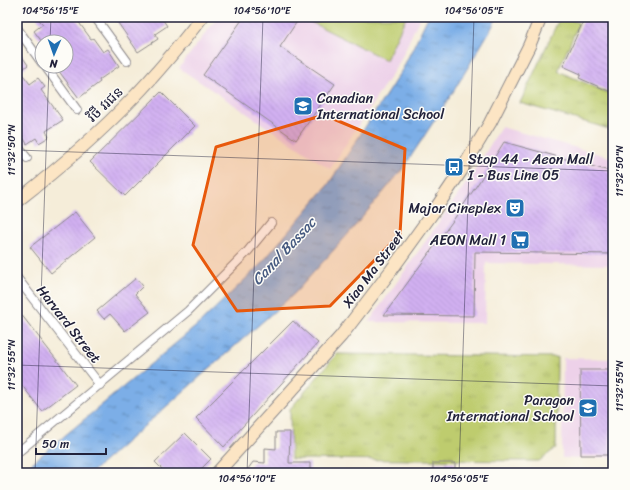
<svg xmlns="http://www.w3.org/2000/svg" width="630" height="490" font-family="Sriracha,'Noto Sans Khmer',sans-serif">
<defs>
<pattern id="grass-tufts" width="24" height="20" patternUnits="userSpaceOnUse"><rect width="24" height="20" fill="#becc6e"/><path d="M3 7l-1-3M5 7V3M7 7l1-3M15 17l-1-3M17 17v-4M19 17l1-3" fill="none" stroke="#a3af60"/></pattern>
<pattern id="water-ripples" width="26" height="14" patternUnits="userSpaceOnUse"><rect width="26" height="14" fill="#7baee7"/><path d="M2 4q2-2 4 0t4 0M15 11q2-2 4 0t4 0" fill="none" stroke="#648dbc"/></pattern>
<pattern id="building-back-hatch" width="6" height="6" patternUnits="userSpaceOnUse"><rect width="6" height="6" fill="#d1b0f1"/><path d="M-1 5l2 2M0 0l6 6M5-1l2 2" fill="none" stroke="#b397d0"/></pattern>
</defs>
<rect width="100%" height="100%" fill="#fdfcf7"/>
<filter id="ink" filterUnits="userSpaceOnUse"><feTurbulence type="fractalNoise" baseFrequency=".025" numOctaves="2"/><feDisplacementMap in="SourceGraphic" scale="8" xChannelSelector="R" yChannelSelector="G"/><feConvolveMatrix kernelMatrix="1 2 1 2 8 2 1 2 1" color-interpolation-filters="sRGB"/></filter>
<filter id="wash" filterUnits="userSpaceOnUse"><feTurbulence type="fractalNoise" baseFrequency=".012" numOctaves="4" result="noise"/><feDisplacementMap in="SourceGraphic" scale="16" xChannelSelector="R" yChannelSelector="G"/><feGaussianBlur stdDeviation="0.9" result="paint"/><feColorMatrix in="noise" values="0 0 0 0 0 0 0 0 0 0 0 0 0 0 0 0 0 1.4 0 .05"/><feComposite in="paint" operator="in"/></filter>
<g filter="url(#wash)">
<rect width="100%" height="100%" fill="#f5edd9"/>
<g fill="#edd1e9">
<path d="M218,17H420L399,63L330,169L179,68Z"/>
<path d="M501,127L613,158V265L486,263L485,323L369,322L472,175Z"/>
<path d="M563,358L613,359V457L562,458Z"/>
</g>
<g fill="url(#grass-tufts)" stroke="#707754">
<path d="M560,17H564L579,23L558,71L613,95V130L520,103Z"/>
<path d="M337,354L557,357L556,448L539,461L291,459L290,409Z"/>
</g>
<path fill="#becc6e" stroke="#707754" d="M308,17H406L386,60L307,20Z"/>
<path fill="url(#water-ripples)" stroke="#4e6891" d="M428,17H497L491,29L453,92L402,170L349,233L295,293L91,473H20L200,323L260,265L328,185L402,70Z"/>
<g id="blocks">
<g fill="url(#building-back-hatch)">
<path d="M36,17H75L91,39L93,38L103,52L108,49L119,66L99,80L100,82L79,98L55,66H66V42H42L34,31L43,24Z"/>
<path d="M120,17H161L167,26L155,34L158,39L138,52L116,20Z"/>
<path d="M244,17H300L280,47L335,84L296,140L203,75Z"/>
<path d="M585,17H602L613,22V93L579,78L581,74L563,66Z"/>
<path d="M17,49L28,65L20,71L30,84L38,78L45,87L41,90L63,120L46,131L49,137L39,143L36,138L27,144L17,126Z"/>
<path d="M161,92L195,126L125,196L90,162Z"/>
<path d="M504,142L613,172V254L475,252L474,316L384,315L452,222L479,182Z"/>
<path d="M75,212L95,237L51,273L30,247Z"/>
<path d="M136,278L143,286L135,294L150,312L125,331L110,314L104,319L97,311Z"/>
<path d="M17,309L76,385L42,411L17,379Z"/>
<path d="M293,321L318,343L224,447L196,418Z"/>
<path d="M580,370H611L613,428H610V455H581Z"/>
<path d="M276,432H290L289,463H310V473H245L253,462L265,463V448L276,449Z"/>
<path d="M185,433L211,459L197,473H166L155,462Z"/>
<rect x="433" y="463" width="22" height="10"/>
</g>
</g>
</g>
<g filter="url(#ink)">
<use href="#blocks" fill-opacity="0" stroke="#8c888a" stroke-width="1"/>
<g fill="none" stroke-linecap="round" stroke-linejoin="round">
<defs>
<g id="street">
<path d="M95,17L127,61"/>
<path d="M17,28L42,63"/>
<path d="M45,66L77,110"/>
<path d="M17,146L27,158"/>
<path d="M17,278L100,385"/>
<path d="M17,453L188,311L248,251L271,223"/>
</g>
<g id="secondary">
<path d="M17,201C58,169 99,134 135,96C159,71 181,44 202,17"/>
<path d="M217,473L341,336L390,272L434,211L461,171L490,123L529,46L541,17"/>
</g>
</defs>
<use href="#street" stroke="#8c888a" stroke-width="10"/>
<use href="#secondary" stroke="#8c888a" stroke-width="14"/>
<use href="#street" stroke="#fff" stroke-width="8"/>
<use href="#secondary" stroke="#fce5c4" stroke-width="12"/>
</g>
</g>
<path fill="#e8590c" fill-opacity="0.2" stroke="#e8590c" stroke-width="3" stroke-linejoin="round" d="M324,115L405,149L400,234L330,306L237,311L193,245L216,147Z"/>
<path fill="none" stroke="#22223b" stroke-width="1" stroke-opacity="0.45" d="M50,42L51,17M17,150L613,171M17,365L613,386M35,473L49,66M247,473L263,17M459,473L474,17"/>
<defs>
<symbol id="school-square" viewBox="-11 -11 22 22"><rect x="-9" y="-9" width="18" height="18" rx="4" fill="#1f6fb2" stroke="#fdfcf7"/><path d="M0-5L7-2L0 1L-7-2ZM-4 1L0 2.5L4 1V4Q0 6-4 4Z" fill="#fff"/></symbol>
<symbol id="bus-square" viewBox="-11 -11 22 22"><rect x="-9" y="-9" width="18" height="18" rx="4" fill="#1f6fb2" stroke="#fdfcf7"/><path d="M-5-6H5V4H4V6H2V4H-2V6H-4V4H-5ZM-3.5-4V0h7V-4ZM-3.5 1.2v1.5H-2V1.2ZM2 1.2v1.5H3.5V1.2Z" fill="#fff"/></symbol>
<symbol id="theatre-square" viewBox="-11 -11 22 22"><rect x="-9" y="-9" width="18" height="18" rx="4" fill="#1f6fb2" stroke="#fdfcf7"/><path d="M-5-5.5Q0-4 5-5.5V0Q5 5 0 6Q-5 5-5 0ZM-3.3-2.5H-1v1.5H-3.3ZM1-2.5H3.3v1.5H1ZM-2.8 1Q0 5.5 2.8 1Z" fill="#fff"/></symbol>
<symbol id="supermarket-square" viewBox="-11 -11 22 22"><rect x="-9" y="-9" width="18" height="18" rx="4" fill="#1f6fb2" stroke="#fdfcf7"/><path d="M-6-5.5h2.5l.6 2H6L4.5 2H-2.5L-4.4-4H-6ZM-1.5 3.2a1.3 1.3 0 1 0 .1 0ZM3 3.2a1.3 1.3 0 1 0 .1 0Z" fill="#fff"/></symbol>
</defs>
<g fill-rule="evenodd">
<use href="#school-square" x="292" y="95" width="22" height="22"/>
<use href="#bus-square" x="443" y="156" width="22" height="22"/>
<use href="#theatre-square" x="504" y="197" width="22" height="22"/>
<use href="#supermarket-square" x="509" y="229" width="22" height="22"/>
<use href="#school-square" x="577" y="397" width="22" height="22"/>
</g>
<g text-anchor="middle" stroke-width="3" stroke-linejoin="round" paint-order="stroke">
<g font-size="14" fill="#22223b" stroke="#fdfcf7" text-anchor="end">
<text x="317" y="103" text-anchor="start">Canadian<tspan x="317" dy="16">International School</tspan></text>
<text x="468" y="164" text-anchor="start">Stop 44 - Aeon Mall<tspan x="468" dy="16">I - Bus Line 05</tspan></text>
<text x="501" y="213">Major Cineplex</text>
<text x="506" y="245">AEON Mall 1</text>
<text x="574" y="405">Paragon<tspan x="574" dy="16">International School</tspan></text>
</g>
<g font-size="14" fill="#22223b" stroke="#fdfcf7">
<text transform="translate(105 104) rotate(-44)" y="5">វិថី វរជន</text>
<text transform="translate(373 269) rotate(-53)" y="5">Xiao Ma Street</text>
<text transform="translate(69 324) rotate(52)" y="5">Harvard Street</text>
</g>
<g font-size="15" font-style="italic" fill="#465a80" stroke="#fdfcf7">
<text transform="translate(284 251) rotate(-47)" y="5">Canal Bassac</text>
</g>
</g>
<rect width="630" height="490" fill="none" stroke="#fdfcf7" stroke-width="44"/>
<g transform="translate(54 54) rotate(182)"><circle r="19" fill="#fdfcf7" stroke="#a5a5ac"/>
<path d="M0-3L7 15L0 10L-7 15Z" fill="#1f6fb2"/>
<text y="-6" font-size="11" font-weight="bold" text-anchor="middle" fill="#22223b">N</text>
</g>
<path d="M36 448v6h70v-6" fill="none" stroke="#22223b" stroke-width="2"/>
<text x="42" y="448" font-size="12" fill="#22223b" stroke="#fdfcf7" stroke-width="3" paint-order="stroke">50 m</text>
<rect x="22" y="22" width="586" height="446" fill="none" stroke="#22223b" stroke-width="1.5"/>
<g font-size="10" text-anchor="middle" fill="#22223b">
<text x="50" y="14">104°56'15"E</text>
<text x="262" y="14">104°56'10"E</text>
<text x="474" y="14">104°56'05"E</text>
<text transform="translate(11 150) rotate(-90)" y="4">11°32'50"N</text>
<text transform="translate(619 171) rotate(-90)" y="4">11°32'50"N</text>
<text transform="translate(11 365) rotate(-90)" y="4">11°32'55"N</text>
<text transform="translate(619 386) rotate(-90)" y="4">11°32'55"N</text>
<text x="247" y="482">104°56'10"E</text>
<text x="459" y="482">104°56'05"E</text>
</g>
</svg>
